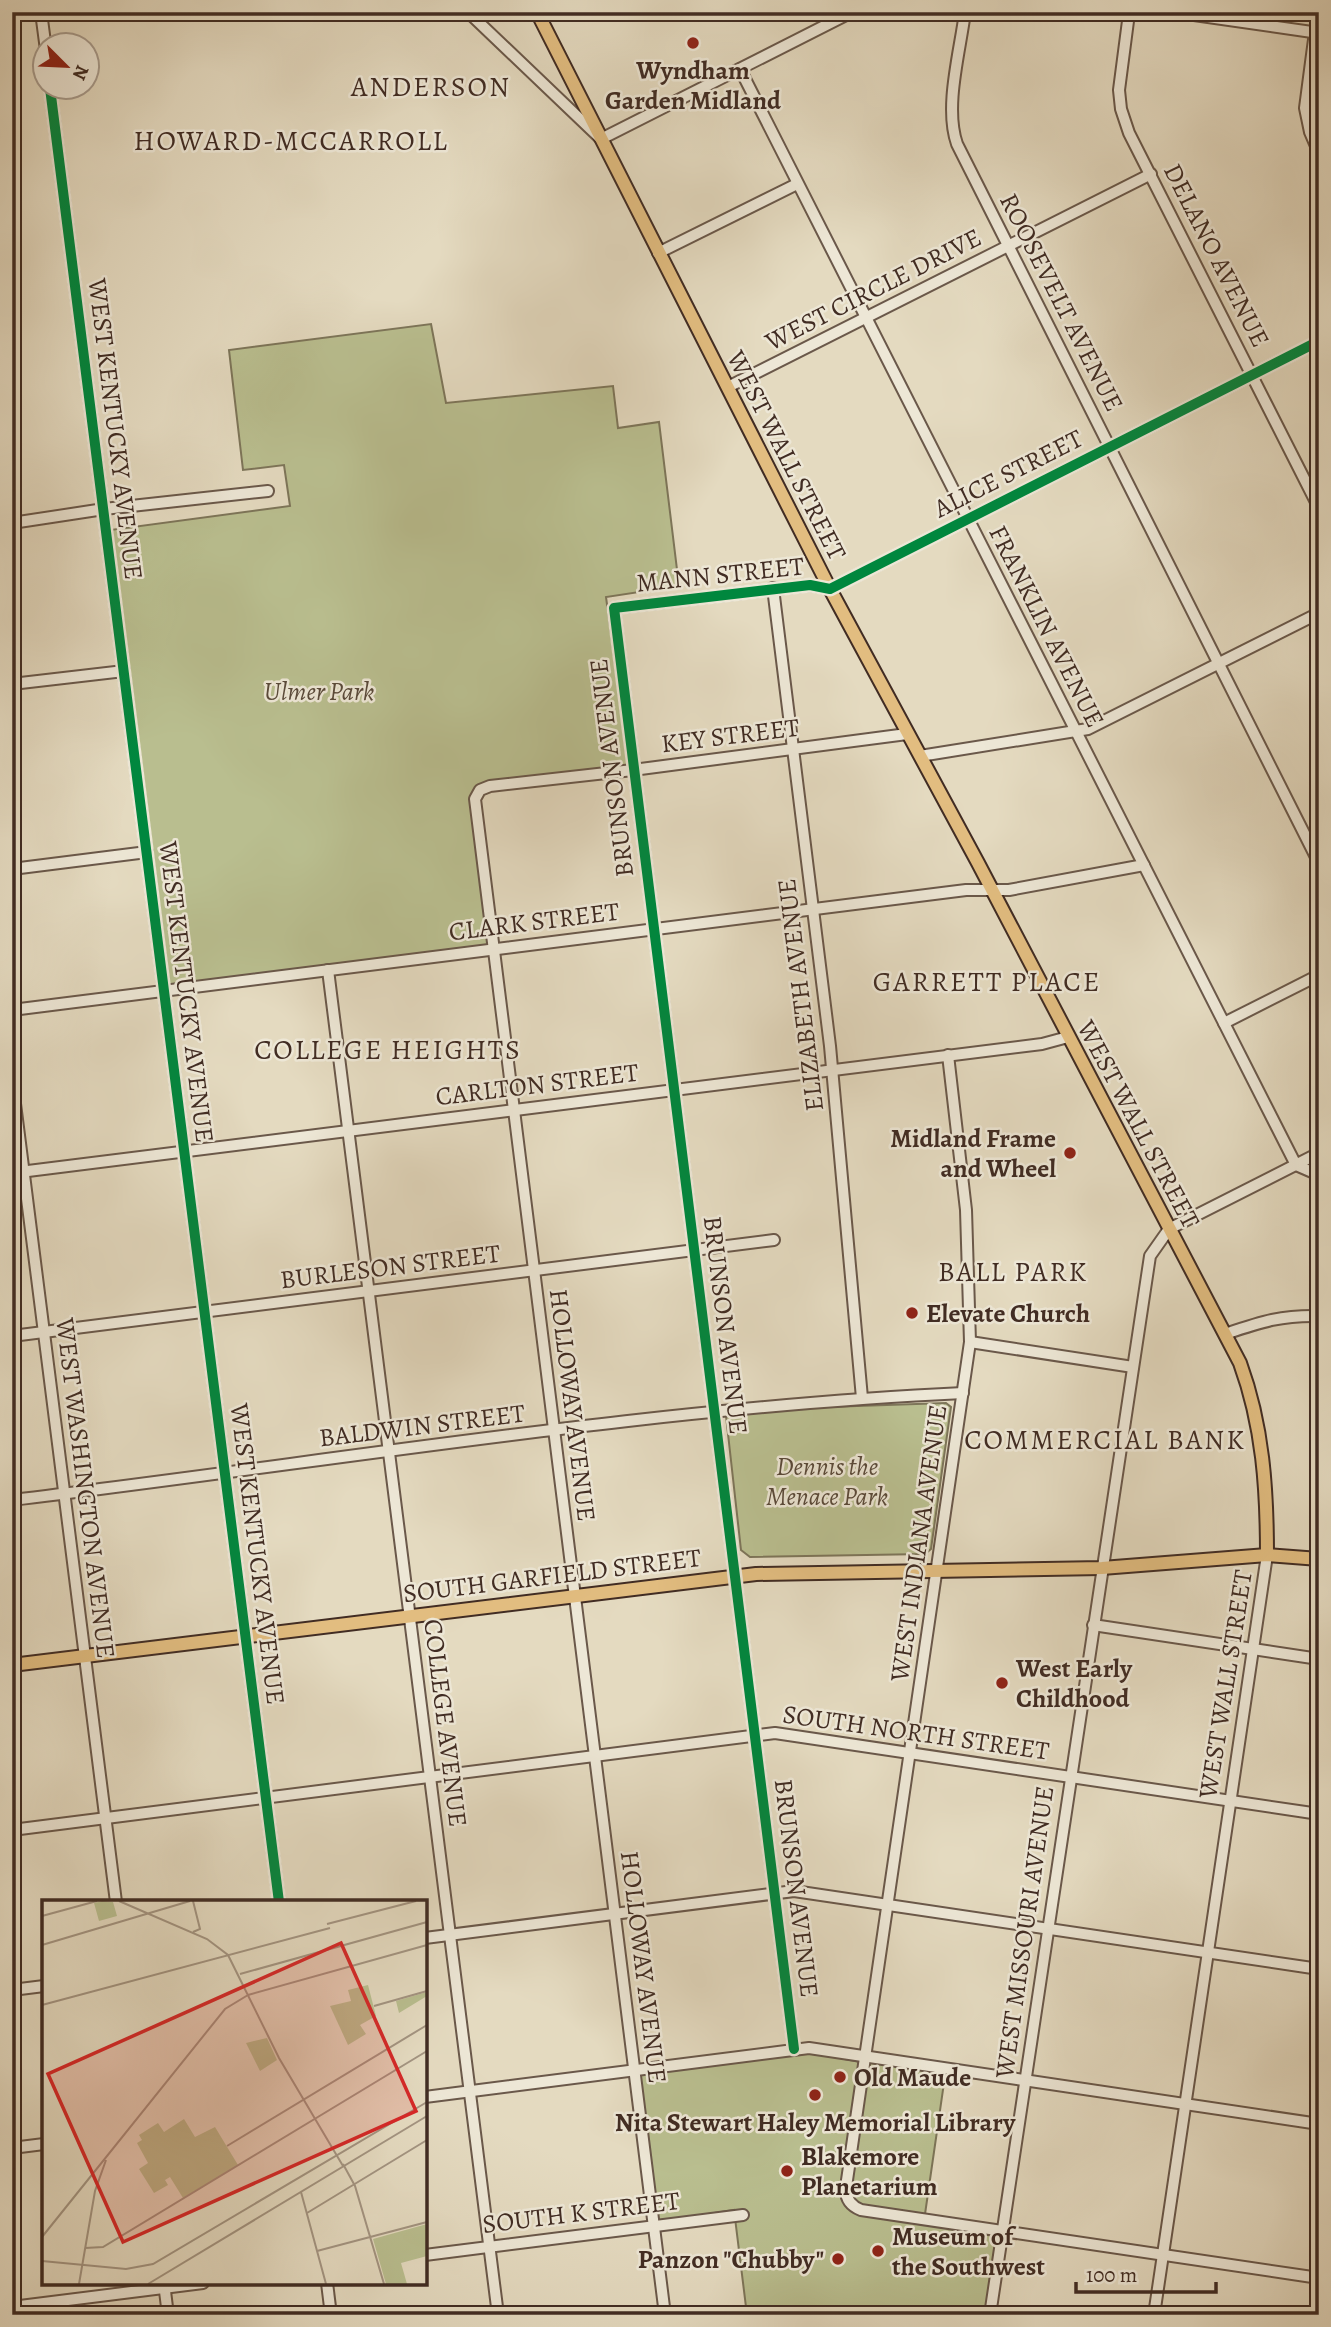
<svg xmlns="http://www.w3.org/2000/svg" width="1331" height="2327" font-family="Alegreya,serif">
<rect width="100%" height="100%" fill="#e4dac0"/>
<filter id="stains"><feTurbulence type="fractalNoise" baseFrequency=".00286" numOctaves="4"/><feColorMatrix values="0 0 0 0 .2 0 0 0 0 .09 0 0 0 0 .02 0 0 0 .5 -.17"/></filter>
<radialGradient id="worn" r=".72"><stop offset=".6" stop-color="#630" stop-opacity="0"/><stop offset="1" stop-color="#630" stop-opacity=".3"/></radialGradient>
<g fill="#b9be8f" stroke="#7d7559" stroke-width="2">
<path d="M431,324L446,403L613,386L618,428L659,422L679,586L606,597L629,768L477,790L491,947L167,989L110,530L290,506L284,465L243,470L229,350Z"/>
<path d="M946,1403L951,1407L931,1549L925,1554L750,1557L741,1550L726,1416L798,1408Z"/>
<path d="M809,2052L860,2062L946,2069L924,2221L1000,2234L987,2315H747L734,2210L657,2222L639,2074Z"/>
</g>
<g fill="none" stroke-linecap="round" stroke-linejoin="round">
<defs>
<g id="minor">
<path d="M41,12L46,50"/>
<path d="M468,12L601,139L852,12"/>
<path d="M965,12C960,52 944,107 957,144L1319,863"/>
<path d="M1127,12L1128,21L1119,90L1121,109L1129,133L1319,508"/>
<path d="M1173,12L1319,33"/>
<path d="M1315,32L1305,108L1310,132L1319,153"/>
<path d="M740,69L1296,1165L1319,1175"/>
<path d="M50,88L279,1902"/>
<path d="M658,253L797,184"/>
<path d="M728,387L1151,174"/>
<path d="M12,523L104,509L268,491"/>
<path d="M773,588L830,1046L862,1398"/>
<path d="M12,684L124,671"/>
<path d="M920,756L1088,729L1319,613"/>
<path d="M12,869L147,852"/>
<path d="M328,970L498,2315"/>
<path d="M12,1010L966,890H1009L1144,865"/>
<path d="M1224,1023L1319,975"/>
<path d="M948,1055L966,1210L970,1342L846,2187C845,2199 851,2206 861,2210L1319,2278"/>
<path d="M12,1080L116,1902"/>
<path d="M12,1173L1042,1044L1068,1037"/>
<path d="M1225,1334C1261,1322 1281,1315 1319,1316"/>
<path d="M12,1336L774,1240"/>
<path d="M970,1342L1133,1367"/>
<path d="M12,1500C329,1462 645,1408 963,1393"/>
<path d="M1093,1625L1319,1659"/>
<path d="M12,1830L775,1733L1319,1814"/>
<path d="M425,1938L794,1891L1319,1969"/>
<path d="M12,1990L44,1986"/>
<path d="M794,2049L614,608L810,585L830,589L1319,341"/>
<path d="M425,2097L809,2048L1319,2124"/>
<path d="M12,2148L44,2144"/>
<path d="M425,2255L743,2215"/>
<path d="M164,2283L168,2315"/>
<path d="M327,2283L331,2315"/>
<path d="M12,2307L203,2283"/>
<path d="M665,2315L475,799L480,790L490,786L633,770L907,734"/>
<path d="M990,2315L1150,1256L1169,1229L1319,1153"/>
<path d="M1154,2315L1267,1555"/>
</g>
<g id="major">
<path d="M537,12L830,589L978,863L1240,1363C1263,1426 1267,1489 1267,1555"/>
<path d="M12,1665L756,1574L1102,1568L1267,1555L1319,1559"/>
<path d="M12,2300L14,2315"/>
<path d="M1318,2315L1319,2307"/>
</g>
</defs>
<use href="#minor" stroke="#6a584a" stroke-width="14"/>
<use href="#major" stroke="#412c23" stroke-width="16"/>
<use href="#minor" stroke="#ede7d6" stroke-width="10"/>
<use href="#major" stroke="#e2bd80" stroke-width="12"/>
<defs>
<g id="cycleway">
<path d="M50,88L279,1902"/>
<path d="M794,2049L614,608L810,585L830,589L1319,341"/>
</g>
</defs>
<use href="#cycleway" stroke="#ede7d6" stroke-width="15"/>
<use href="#cycleway" stroke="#00873e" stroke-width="10"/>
</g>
<g fill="#8f2418" stroke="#ede7d6" stroke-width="2.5">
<circle cx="693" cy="43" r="7"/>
<circle cx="1070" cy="1153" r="7"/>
<circle cx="912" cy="1313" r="7"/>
<circle cx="1002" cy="1683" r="7"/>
<circle cx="840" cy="2077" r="7"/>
<circle cx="815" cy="2095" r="7"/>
<circle cx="787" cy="2171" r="7"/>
<circle cx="878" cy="2251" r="7"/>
<circle cx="838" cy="2259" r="7"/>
</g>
<g text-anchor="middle" stroke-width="5" stroke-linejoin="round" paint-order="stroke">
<g font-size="26" font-weight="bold" fill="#412c23" stroke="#ede7d6" text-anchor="start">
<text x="693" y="79" text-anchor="middle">Wyndham<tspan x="693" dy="30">Garden Midland</tspan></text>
<text x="1056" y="1147" text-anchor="end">Midland Frame<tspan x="1056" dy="30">and Wheel</tspan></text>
<text x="926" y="1322">Elevate Church</text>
<text x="1016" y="1677">West Early<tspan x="1016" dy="30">Childhood</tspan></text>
<text x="854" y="2086">Old Maude</text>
<text x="815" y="2131" text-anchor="middle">Nita Stewart Haley Memorial Library</text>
<text x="801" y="2165">Blakemore<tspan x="801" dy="30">Planetarium</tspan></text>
<text x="892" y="2245">Museum of<tspan x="892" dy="30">the Southwest</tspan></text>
<text x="824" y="2268" text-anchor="end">Panzon "Chubby"</text>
</g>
<g font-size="26" fill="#412c23" stroke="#ede7d6">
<text transform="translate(1217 255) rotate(63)" y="9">DELANO AVENUE</text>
<text transform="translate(873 289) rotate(-27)" y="9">WEST CIRCLE DRIVE</text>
<text transform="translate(1062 302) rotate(63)" y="9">ROOSEVELT AVENUE</text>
<text transform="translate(116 429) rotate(83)" y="9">WEST KENTUCKY AVENUE</text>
<text transform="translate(787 455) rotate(63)" y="9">WEST WALL STREET</text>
<text transform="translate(1008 473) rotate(-27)" y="9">ALICE STREET</text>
<text transform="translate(720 574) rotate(-6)" y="9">MANN STREET</text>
<text transform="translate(1047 626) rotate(63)" y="9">FRANKLIN AVENUE</text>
<text transform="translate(730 735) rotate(-7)" y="9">KEY STREET</text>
<text transform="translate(611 768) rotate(-97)" y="9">BRUNSON AVENUE</text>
<text transform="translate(534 921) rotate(-7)" y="9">CLARK STREET</text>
<text transform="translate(187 992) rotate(83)" y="9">WEST KENTUCKY AVENUE</text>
<text transform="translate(800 995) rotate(-97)" y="9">ELIZABETH AVENUE</text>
<text transform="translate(537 1084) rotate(-7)" y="9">CARLTON STREET</text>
<text transform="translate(1139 1124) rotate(62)" y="9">WEST WALL STREET</text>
<text transform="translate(390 1266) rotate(-7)" y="9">BURLESON STREET</text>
<text transform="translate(726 1325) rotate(83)" y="9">BRUNSON AVENUE</text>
<text transform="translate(573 1405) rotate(83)" y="9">HOLLOWAY AVENUE</text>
<text transform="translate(422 1425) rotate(-7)" y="9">BALDWIN STREET</text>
<text transform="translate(86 1488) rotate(83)" y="9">WEST WASHINGTON AVENUE</text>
<text transform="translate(918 1543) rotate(-82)" y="9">WEST INDIANA AVENUE</text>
<text transform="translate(258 1554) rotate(83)" y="9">WEST KENTUCKY AVENUE</text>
<text transform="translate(552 1575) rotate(-7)" y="9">SOUTH GARFIELD STREET</text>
<text transform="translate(1225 1684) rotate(-81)" y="9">WEST WALL STREET</text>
<text transform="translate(446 1723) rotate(83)" y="9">COLLEGE AVENUE</text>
<text transform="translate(916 1732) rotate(8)" y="9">SOUTH NORTH STREET</text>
<text transform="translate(797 1888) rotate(83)" y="9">BRUNSON AVENUE</text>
<text transform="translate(1024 1932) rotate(-82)" y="9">WEST MISSOURI AVENUE</text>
<text transform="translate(644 1967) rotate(83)" y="9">HOLLOWAY AVENUE</text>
<text transform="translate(581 2212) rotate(-7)" y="9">SOUTH K STREET</text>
</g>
<g font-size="26" font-style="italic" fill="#594939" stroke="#ede7d6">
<text x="319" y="700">Ulmer Park</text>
<text x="827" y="1475">Dennis the<tspan x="827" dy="30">Menace Park</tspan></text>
</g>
<g font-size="28" letter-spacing="2" fill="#412c23" stroke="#ede7d6">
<text x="431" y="96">ANDERSON</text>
<text x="291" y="150">HOWARD-MCCARROLL</text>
<text x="987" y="991">GARRETT PLACE</text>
<text x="388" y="1059">COLLEGE HEIGHTS</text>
<text x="1013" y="1281">BALL PARK</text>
<text x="1105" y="1449">COMMERCIAL BANK</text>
</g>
</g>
<g transform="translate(42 1900)">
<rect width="385" height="385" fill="#e4dac0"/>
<path d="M60,1L71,2L75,16L57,21L52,3ZM326,85L334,116L318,125L324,134L306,145L288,106L309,101L306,90ZM385,92V96L357,113L354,101ZM225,138L235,160L218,171L204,143ZM142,219L153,237L173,227L196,265L141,298L128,277L123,280L126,285L112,293L97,269L106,263L95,243L100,240L97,235L116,223L122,232ZM385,324V356L359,363L365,384H344L331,339Z" fill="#b9be8f"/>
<path fill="none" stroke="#a39481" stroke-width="2" d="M77,1L165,39L186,55L237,158L301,266M0,16L55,1M285,24L374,1M151,32L158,29L151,1M0,45L148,1M198,74L385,22M206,95L385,45M0,105L288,28M332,106L385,91M185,246L385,125M301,264L313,286L342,384M259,292L284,384M265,313L385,240M0,337L183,109L206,95M43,348L61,347L385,151M275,351L385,322M0,361L84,369L111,364L385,202M37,384L53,291L64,260M106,384L385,216"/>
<path fill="#d62828" fill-opacity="0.15" stroke="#d62828" stroke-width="3.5" d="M299,43L374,211L81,342L6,174Z"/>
<rect width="385" height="385" fill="none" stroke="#412c23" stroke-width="3.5"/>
</g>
<rect width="1331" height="2327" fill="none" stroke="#e4dac0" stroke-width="42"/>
<rect x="14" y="14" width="1303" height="2299" fill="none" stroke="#412c23" stroke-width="3.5"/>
<rect x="21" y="21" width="1289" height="2285" fill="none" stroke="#412c23" stroke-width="2"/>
<g transform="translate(66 66) rotate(114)"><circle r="33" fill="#ede7d6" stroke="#a89c8e" stroke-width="2"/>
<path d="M0-5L12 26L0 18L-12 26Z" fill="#8f2418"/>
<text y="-10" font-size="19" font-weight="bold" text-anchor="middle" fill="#412c23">N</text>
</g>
<path d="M1076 2282v10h140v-10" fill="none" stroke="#412c23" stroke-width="3.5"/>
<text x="1086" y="2282" font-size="21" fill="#412c23" stroke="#ede7d6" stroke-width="5" paint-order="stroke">100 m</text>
<rect width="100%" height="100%" filter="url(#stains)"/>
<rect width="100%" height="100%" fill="url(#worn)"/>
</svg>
